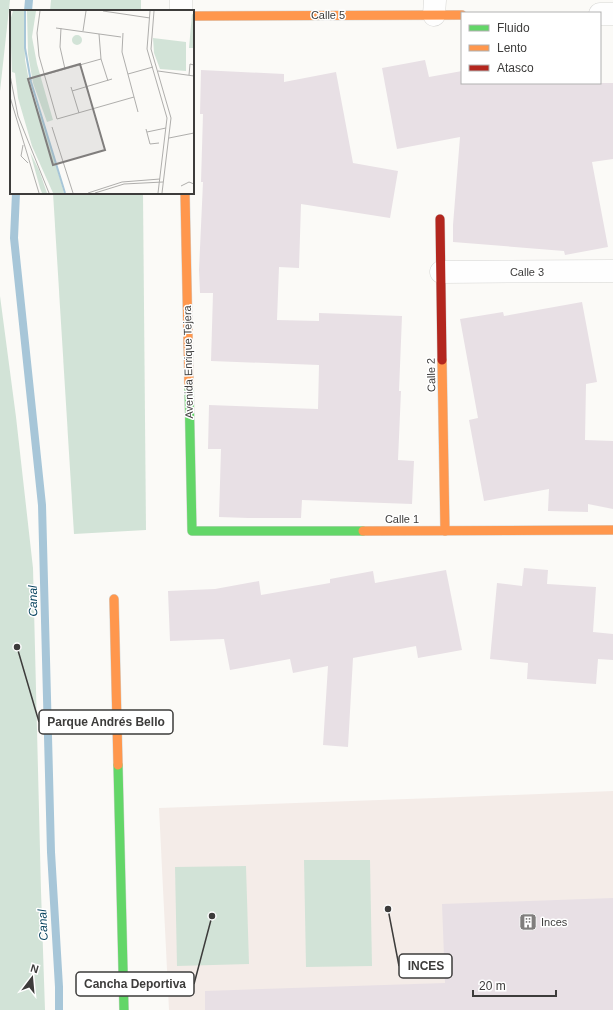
<svg xmlns="http://www.w3.org/2000/svg" width="613" height="1010" font-family="Arial,sans-serif">
<rect width="100%" height="100%" fill="#fbfaf7"/>
<path fill="#f4ece8" d="M613,791V1010H169L159,808L435,798Z"/>
<g fill="#d2e3d7">
<path d="M0,0H10L0,91Z"/>
<path d="M51,0H141V11H50Z"/>
<path d="M53,193H143L146,530L74,534Z"/>
<path d="M0,296L16,417L33,568L41,891L45,1010H0Z"/>
<path d="M304,860H370L372,966L306,967Z"/>
<path d="M246,866L249,964L177,966L175,867Z"/>
</g>
<g fill="none" stroke-linecap="round" stroke-linejoin="round">
<g stroke="#a7c6d8" stroke-width="8">
<path d="M28,11L29,0"/>
<path d="M16,193L14,238L42,505L51,852L59,987V1010"/>
</g>
</g>
<g fill="#e8e0e5">
<path d="M425,60L429,77L462,71V83H613V159L592,162L608,247L565,255L564,251L453,242V225L460,137L397,149L382,68Z"/>
<path d="M201,70L284,74V82L336,72L353,163L398,171L390,218L301,204L299,268L279,267L277,320L319,321V313L402,316L399,391H401L398,460L414,461L412,504L302,500L301,518H248L219,517L221,449H208L209,405L318,409L319,365L211,361L213,293H200L199,270L203,182H201L203,114H200Z"/>
<path d="M582,302L597,382L586,384L585,440L613,441V509L588,504V512L548,511L549,489L484,501L469,420L478,418L460,319L503,312L504,316Z"/>
<path d="M524,568L548,570L547,584L596,587L593,632L613,634V660L598,659L596,684L527,679L528,663L490,659L497,583L522,586Z"/>
<path d="M446,570L462,650L418,658L416,646L353,658L348,747L323,745L328,666L293,673L290,659L230,670L224,639L170,641L168,591L215,589L259,581L261,595L330,583V579L373,571L375,583Z"/>
<path d="M613,898V1010H205V991L445,983L442,904Z"/>
</g>
<g fill="none" stroke-linecap="round" stroke-linejoin="round">
<defs>
<g id="street">
<path d="M181,11V0"/>
<path d="M600,14H613"/>
<path d="M434,15L435,0"/>
<path d="M441,272L613,271"/>
</g>
<g id="fast">
<path d="M189,386L192,531H363"/>
<path d="M118,765L124,1010"/>
</g>
<g id="slow">
<path d="M193,16L462,15"/>
<path d="M185,193L189,386"/>
<path d="M442,360L445,531"/>
<path d="M363,531L613,530"/>
<path d="M114,599L118,765"/>
</g>
<path id="jam" d="M440,219L442,360"/>
</defs>
<use href="#street" stroke="#d5d5d3" stroke-width="23"/>
<use href="#fast" stroke="#d5d5d3" stroke-width="10"/>
<use href="#slow" stroke="#d5d5d3" stroke-width="10"/>
<use href="#jam" stroke="#d5d5d3" stroke-width="10"/>
<use href="#street" stroke="#fefefe" stroke-width="22"/>
<use href="#fast" stroke="#63d668" stroke-width="9"/>
<use href="#slow" stroke="#ff974d" stroke-width="9"/>
<use href="#jam" stroke="#b3261e" stroke-width="9"/>
</g>
<defs>
<symbol id="building-square" viewBox="-11 -11 22 22"><rect x="-9" y="-9" width="18" height="18" rx="4" fill="#807e7d" stroke="#fff"/><path d="M-4-6H4V6H1V3H-1V6H-4ZM-2.5-4.3h1.7v1.8h-1.7ZM.8-4.3h1.7v1.8H.8ZM-2.5-1h1.7V.8h-1.7ZM.8-1h1.7V.8H.8Z" fill="#fff"/></symbol>
</defs>
<g fill-rule="evenodd">
<use href="#building-square" x="518" y="912" width="20" height="20"/>
</g>
<g text-anchor="middle" stroke-width="3" stroke-linejoin="round" paint-order="stroke">
<g font-size="11" fill="#3d3c3b" stroke="#fff">
<text x="328" y="19">Calle 5</text>
<text x="527" y="276">Calle 3</text>
<text transform="translate(188 362) rotate(-91)" y="4">Avenida Enrique Tejera</text>
<text transform="translate(431 375) rotate(-91)" y="4">Calle 2</text>
<text x="402" y="523">Calle 1</text>
</g>
<g font-size="11" fill="#3d3c3b" stroke="#fff" text-anchor="start">
<text x="541" y="926">Inces</text>
</g>
<g font-size="12" font-style="italic" fill="#07435e" stroke="#fff">
<text transform="translate(33 601) rotate(-91)" y="4">Canal</text>
<text transform="translate(43 925) rotate(-93)" y="4">Canal</text>
</g>
</g>
<g transform="translate(10 10)">
<rect width="184" height="184" fill="#fbfaf7"/>
<path d="M14,1L15,50L22,87L35,116L54,183H43L22,136L8,88L5,63L2,62L0,11L3,1ZM17,1H26L22,27L27,54L43,110L37,112L23,73L18,44ZM182,4L184,5V38H179ZM62 30a5 5 0 1 1 10 0a5 5 0 1 1-10 0ZM143,28L176,32V61L150,59L144,43ZM20,142L29,160L37,183H32L30,178Z" fill="#d2e3d7"/>
<path fill="none" stroke="#a7c6d8" stroke-width="2" d="M15,1V38L21,72L55,183"/>
<path fill="none" stroke="#afaeac" stroke-width="1" d="M30,1L27,23L29,46L47,109L124,87M93,1L140,8M140,1L137,39L157,108L148,183M144,1L141,39L161,108L152,183M46,18L111,27M51,18L50,37L55,59M73,21L76,1M113,23L112,42L128,102M89,24L91,49L98,71M148,61L184,66M118,64L143,57M0,65L8,106L39,183M34,65L91,49M179,65L180,54L184,55M61,77L69,103M62,81L102,69M0,87L29,183M42,117L63,183M136,119L140,134L149,133M137,122L156,118M159,128L184,123M13,135L11,146L18,153M171,176L179,172L184,174M78,183L112,172L150,169M85,183L114,174L153,172"/>
<path fill="#807e7d" fill-opacity="0.15" stroke="#807e7d" stroke-width="2" d="M70,54L95,140L43,155L18,69Z"/>
<rect width="184" height="184" fill="none" stroke="#3d3c3b" stroke-width="2"/>
</g>
<path fill="none" stroke="#3d3c3b" stroke-width="1.5" d="M17 647L39 722M388 909L399 966M212 916L194 984"/>
<g fill="#3d3c3b" stroke="#fff" stroke-width="1.5">
<circle cx="17" cy="647" r="4"/>
<circle cx="388" cy="909" r="4"/>
<circle cx="212" cy="916" r="4"/>
</g>
<g fill="#fff" stroke="#3d3c3b" stroke-width="1.5">
<rect x="39" y="710" width="134" height="24" rx="4"/>
<rect x="399" y="954" width="53" height="24" rx="4"/>
<rect x="76" y="972" width="118" height="24" rx="4"/>
</g>
<g font-size="12" text-anchor="middle" font-weight="bold" fill="#3d3c3b">
<text x="106" y="726">Parque Andrés Bello</text>
<text x="426" y="970">INCES</text>
<text x="135" y="988">Cancha Deportiva</text>
</g>
<rect x="461" y="12" width="140" height="72" fill="#ffffff" stroke="#b1b1b1"/>
<rect x="469" y="25" width="20" height="6" fill="#63d668" stroke="#b1b1b1"/>
<text x="497" y="32" font-size="12" fill="#3d3c3b">Fluido</text>
<rect x="469" y="45" width="20" height="6" fill="#ff974d" stroke="#b1b1b1"/>
<text x="497" y="52" font-size="12" fill="#3d3c3b">Lento</text>
<rect x="469" y="65" width="20" height="6" fill="#b3261e" stroke="#b1b1b1"/>
<text x="497" y="72" font-size="12" fill="#3d3c3b">Atasco</text>
<g transform="translate(32 978) rotate(16)" stroke="#ffffff" stroke-width="3" paint-order="stroke">
<path d="M0-3L7 15L0 10L-7 15Z" fill="#3d3c3b"/>
<text y="-6" font-size="11" font-weight="bold" text-anchor="middle" fill="#3d3c3b">N</text>
</g>
<path d="M473 990v6h83v-6" fill="none" stroke="#3d3c3b" stroke-width="2"/>
<text x="479" y="990" font-size="12" fill="#3d3c3b" stroke="#ffffff" stroke-width="3" paint-order="stroke">20 m</text>
</svg>
